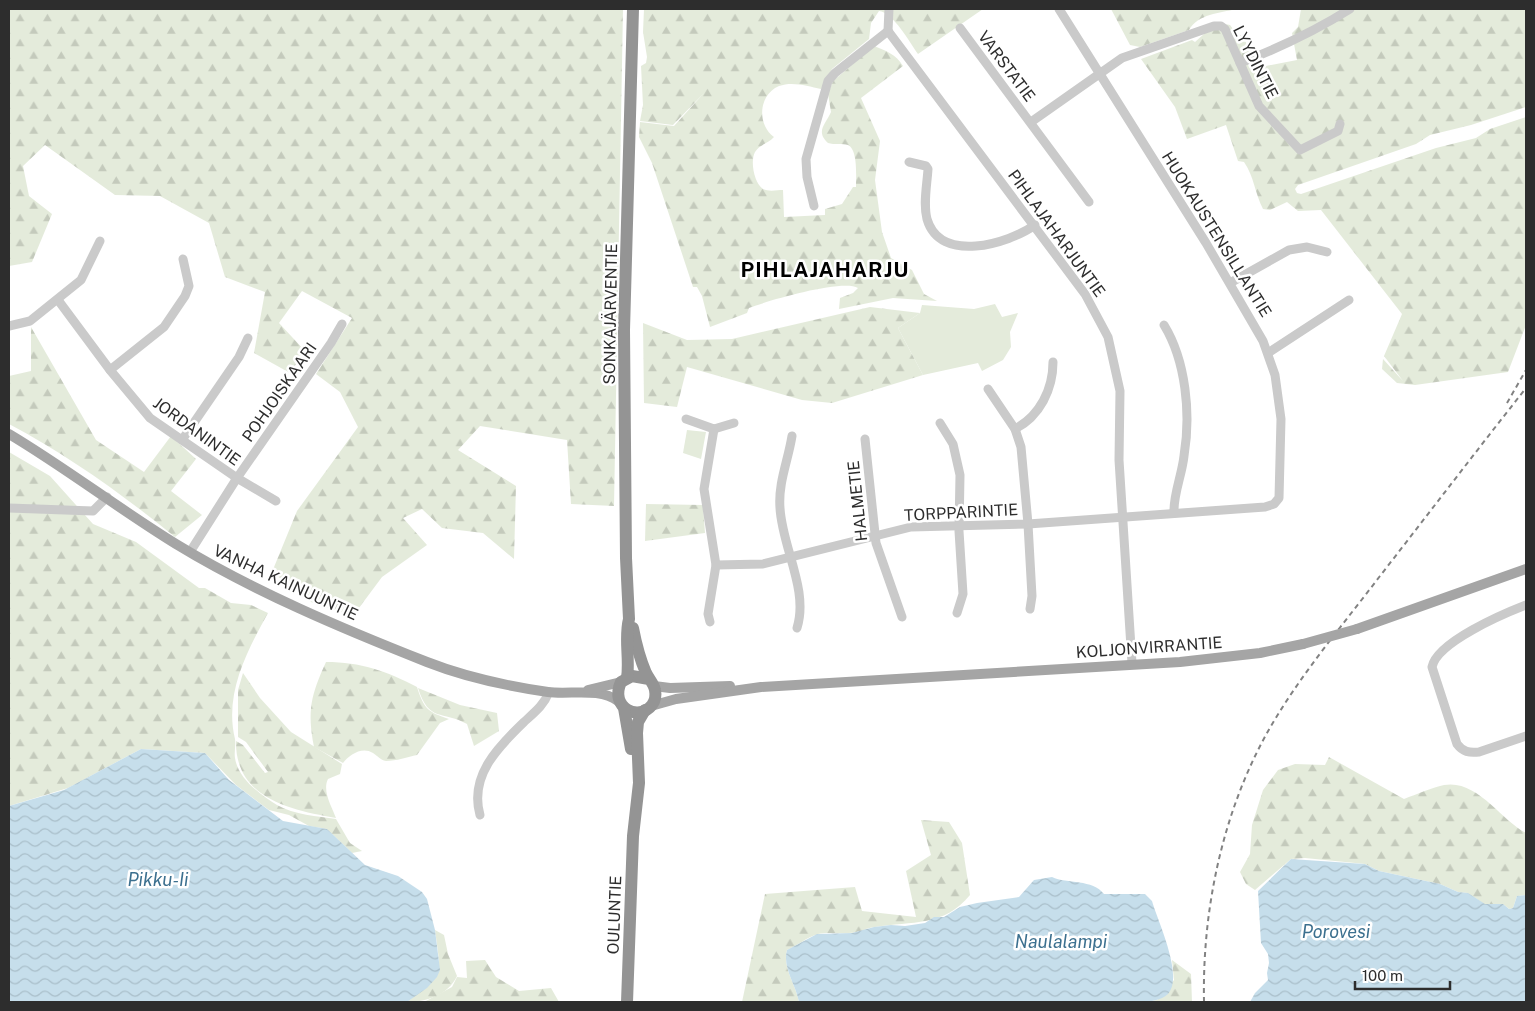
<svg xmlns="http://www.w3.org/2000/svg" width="1535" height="1011" font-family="'Public Sans',sans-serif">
<defs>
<pattern id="forest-firs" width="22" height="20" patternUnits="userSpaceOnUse" patternTransform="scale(1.25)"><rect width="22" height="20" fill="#e4ebdb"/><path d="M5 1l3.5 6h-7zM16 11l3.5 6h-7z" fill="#c4cabc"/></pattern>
<pattern id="water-waves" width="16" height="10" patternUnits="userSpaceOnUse" patternTransform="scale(1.25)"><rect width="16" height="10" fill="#c6deeb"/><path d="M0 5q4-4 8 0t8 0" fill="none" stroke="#aabfca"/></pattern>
</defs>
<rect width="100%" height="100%" fill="#fff"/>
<g fill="#e4ebdb">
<path d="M995,304L1002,317L1018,313L1010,332L1011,347L1003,360L982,371L978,363L923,375L898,328L920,313L922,305L974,309Z"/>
<path d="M687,430L706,432L701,459L683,453Z"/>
</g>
<g fill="url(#forest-firs)">
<path d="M9,9H623L614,506L571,504L567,440L480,426L458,450L516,486L514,559L483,533L442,528L422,509L403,518L427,545L382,577L353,616L311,602L272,572L297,511L358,427L340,392L316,374L352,318L302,291L279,323L305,351L290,373L254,353L265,292L225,277L209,223L160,196L115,195L45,145L23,166L29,196L52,214L32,262L9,266Z"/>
<path d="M644,9H983L918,54C910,43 893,12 879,11L871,23L869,39L832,69L821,89C808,86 792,81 779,86C758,95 757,125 774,137C768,144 760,144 755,152C750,161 754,183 763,189C769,192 777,190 783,190L784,217L825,215V209L842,204L853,187H856C856,176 858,150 848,145C843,143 834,145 828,143C815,131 826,124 831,112L828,94L833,81L874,46C886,51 896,54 903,66L861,98L880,141L875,180L882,232L891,258L912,270L924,294L937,301L893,298L839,309L840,298L853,293L858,288C842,279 767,301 749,308L747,313L710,327L702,296L697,287H693L652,163L639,137L640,122L674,126L704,93L673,125L640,121L643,105L641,66L646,63L647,57L643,32Z"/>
<path d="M1111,9H1236C1220,13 1198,14 1189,30L1140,47L1130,45Z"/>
<path d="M1301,9H1526V107L1471,125L1430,135L1416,144L1298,185L1295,189L1297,193L1301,194L1436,148L1476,138L1490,129L1526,117V325L1508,372L1415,385L1397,383L1382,369L1383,359L1403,381L1384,356L1402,314L1321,210L1298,211L1287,202L1270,210L1263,209C1255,194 1254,176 1244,162L1238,161L1226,125L1187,139L1175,107L1141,59L1192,40L1195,42C1205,33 1215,22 1230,25L1236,33L1244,37L1255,68L1297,60L1292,33L1298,27Z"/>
<path d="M870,307L920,313L898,328L923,375L832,403L802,400L687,367L677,407L644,403L643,323L687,340L732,339Z"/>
<path d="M31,327L96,440L144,472L171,436L196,459L171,491L202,515L175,537C122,494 69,456 9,424V376L31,371Z"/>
<path d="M9,452L50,476L93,524L136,542L199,588H205L231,603L251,605L268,613C247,651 224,694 235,739C236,745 234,752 235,758C238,779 261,795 277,805C294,815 318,816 336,819L350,843L362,851L352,853L327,829L309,826L289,815L269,810L236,785L205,753L141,749L68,788L9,806Z"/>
<path d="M646,504L703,505L705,533L645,541Z"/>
<path d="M326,662C361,662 386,671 417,687C424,709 428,712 449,719L440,723L417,755C408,757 396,761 386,761C380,760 378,756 373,753C362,746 349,755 343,763L314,747C307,710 311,695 326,662Z"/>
<path d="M243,673L260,698L291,732L342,764L340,774L328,779C322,791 332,807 336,818C290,810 235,798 236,741L243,745L265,773L268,772L246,742L238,737V690Z"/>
<path d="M418,688L460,705L497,713L499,731L474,746L467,724C442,710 429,723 418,688Z"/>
<path d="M1329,757L1404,799C1417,794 1431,788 1444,785C1477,779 1501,820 1526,833V895L1517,896L1513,908L1509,909L1503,904H1484L1468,893L1458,892L1440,884L1379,871L1365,864L1305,858L1291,859L1255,890L1246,884L1240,872L1250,854L1252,825L1263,790L1278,770L1295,764L1325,765Z"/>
<path d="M921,820L949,822L962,843L970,895C944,927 912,921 875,927C866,928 858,933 849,933C839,934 827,932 818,934C807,937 797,946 787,950C782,967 796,985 799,1002H742L765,894L855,887L862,911L916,917L906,871L931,855Z"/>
<path d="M435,930L444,935L448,954L457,976C448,995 427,1002 407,1002C445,974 441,975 435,930Z"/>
<path d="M485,960L496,977L519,991L551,988L559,1002H424L452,987L457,977L467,978L466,961Z"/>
<path d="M1172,960L1191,974L1192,1002H1142L1157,1000L1174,980Z"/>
</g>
<g fill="url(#water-waves)">
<path d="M141,749L205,753L229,780L283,821L327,829L365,865L398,876L422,892L427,899L435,930L440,970L437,977L427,988L407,1002H9V806L64,790Z"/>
<path d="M1291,859L1365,864L1379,871L1440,884L1458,892L1468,893L1485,904H1503L1509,909L1513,908L1517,896L1526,895V1002H1250L1255,993L1268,980L1267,973L1269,963L1268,954L1261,943L1258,891Z"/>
<path d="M1052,877C1067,884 1093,879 1104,894H1145L1152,901C1158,922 1184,976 1168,994C1161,1001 1150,1001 1142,1002H799C796,985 782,967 787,950L817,934L852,933L874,927L891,925L905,926L925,923L934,917H944L960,907L977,903L1019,897L1034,880Z"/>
</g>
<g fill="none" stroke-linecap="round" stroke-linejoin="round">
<g stroke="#cacaca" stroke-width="9">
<path d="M960,28L1089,202"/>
<path d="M888,31L1085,294L1108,337L1120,391L1119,460L1132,663"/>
<path d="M888,31L889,9"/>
<path d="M1240,63C1279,48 1315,31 1350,9"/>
<path d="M1031,122L1122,58L1214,26H1221L1225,29L1259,106L1300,150L1338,131L1340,124"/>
<path d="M909,162L926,166L928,169C927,185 923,204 927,219C940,264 1008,244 1035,225"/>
<path d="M814,206L807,177L806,159L828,81L835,73L888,31"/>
<path d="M1230,283L1289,250L1307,247L1327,252"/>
<path d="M58,300L110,370L150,418L237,478L276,501"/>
<path d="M1164,325C1186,361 1191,414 1184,456C1182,475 1173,495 1174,513"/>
<path d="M9,326L30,321L81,280L100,241"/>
<path d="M1268,353L1349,300"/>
<path d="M110,370L164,327L185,296L189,286L183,259"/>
<path d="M988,389L1015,429L1021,447L1028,524L1032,596L1030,609"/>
<path d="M686,419L714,429L734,423"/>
<path d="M940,423L953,444L960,475L959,531L963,594L957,613"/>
<path d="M1015,429C1040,416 1053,389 1053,362"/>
<path d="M792,436C788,461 778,483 780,508C782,547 809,590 797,628"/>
<path d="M865,439L876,543L902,617"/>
<path d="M182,440L239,357L248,338"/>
<path d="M9,508L93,511L107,497"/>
<path d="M190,552L237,478L331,343L342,324"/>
<path d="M716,565L763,564L911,527L1028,524L1265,507L1274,504L1279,498L1281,419L1275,375L1263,341L1206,243L1059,9"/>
<path d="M1526,605C1503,614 1437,642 1432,667L1457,744C1463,752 1469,753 1479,752L1526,736"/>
<path d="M710,622L708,614L716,565L704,489L714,429"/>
<path d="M480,815C469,776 498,747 524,722C535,712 544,705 549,692"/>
</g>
<g stroke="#a5a5a5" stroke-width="10">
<path d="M9,434C66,468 119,509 176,544C253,591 343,629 427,662C465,677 507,686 548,692C570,695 599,687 618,701"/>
<path d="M1357,629L1526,569"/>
<path d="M654,686L670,688L730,686"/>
<path d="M588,690L621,682"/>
<path d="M651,706L676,699L761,687L1180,662L1260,653L1303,644"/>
</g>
<g stroke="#949494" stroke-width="12">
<path d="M633,628C636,644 640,659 646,673C649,679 654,684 655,690C656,695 655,701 652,705C639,722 609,708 621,682L632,676L649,679"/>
<path d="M627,678C630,659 624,638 629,619L626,558L624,330L633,9"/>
<path d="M624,708L631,749"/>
<path d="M627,1002L633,836L639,783L637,733L638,722L645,710"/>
</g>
<g stroke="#828282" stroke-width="2" stroke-dasharray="5 4" stroke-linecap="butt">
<path d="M1507,403L1526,370"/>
<path d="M1204,1002C1202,904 1225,800 1277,716C1307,667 1345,622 1380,576C1429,513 1477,450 1526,388"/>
</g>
<path stroke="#a5a5a5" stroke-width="10" d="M1303,644L1357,629"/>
</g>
<g text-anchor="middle" stroke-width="5" stroke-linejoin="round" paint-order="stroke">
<g font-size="16" fill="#2d2d2d" stroke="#fff">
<text transform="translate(1256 62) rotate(63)" y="6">LYYDINTIE</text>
<text transform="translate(1007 66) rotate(53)" y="6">VARSTATIE</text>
<text transform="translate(1057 233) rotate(54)" y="6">PIHLAJAHARJUNTIE</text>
<text transform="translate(1217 234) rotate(58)" y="6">HUOKAUSTENSILLANTIE</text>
<text transform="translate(610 314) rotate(-89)" y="6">SONKAJÄRVENTIE</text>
<text transform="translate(279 392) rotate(-55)" y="6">POHJOISKAARI</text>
<text transform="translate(197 431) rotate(36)" y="6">JORDANINTIE</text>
<text transform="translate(857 501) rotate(-96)" y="6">HALMETIE</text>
<text transform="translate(961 512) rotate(-3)" y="6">TORPPARINTIE</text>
<text transform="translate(286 582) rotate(25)" y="6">VANHA KAINUUNTIE</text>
<text transform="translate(1149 647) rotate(-4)" y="6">KOLJONVIRRANTIE</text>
<text transform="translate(614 915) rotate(-88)" y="6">OULUNTIE</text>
</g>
<g font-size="18" font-style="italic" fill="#3c708f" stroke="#fff">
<text x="158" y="886">Pikku-Ii</text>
<text x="1336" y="938">Porovesi</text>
<text x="1061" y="948">Naulalampi</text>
</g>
<g font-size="21" font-weight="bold" letter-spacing="1" fill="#000" stroke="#fff">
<text x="825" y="277">PIHLAJAHARJU</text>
</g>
</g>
<rect width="1535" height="1011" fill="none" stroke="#2d2d2d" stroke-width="20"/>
<path d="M1355 981v8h95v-8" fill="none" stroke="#2d2d2d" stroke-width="2.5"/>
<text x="1362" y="981" font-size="15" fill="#2d2d2d" stroke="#ffffff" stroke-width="4" paint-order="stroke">100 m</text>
</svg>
